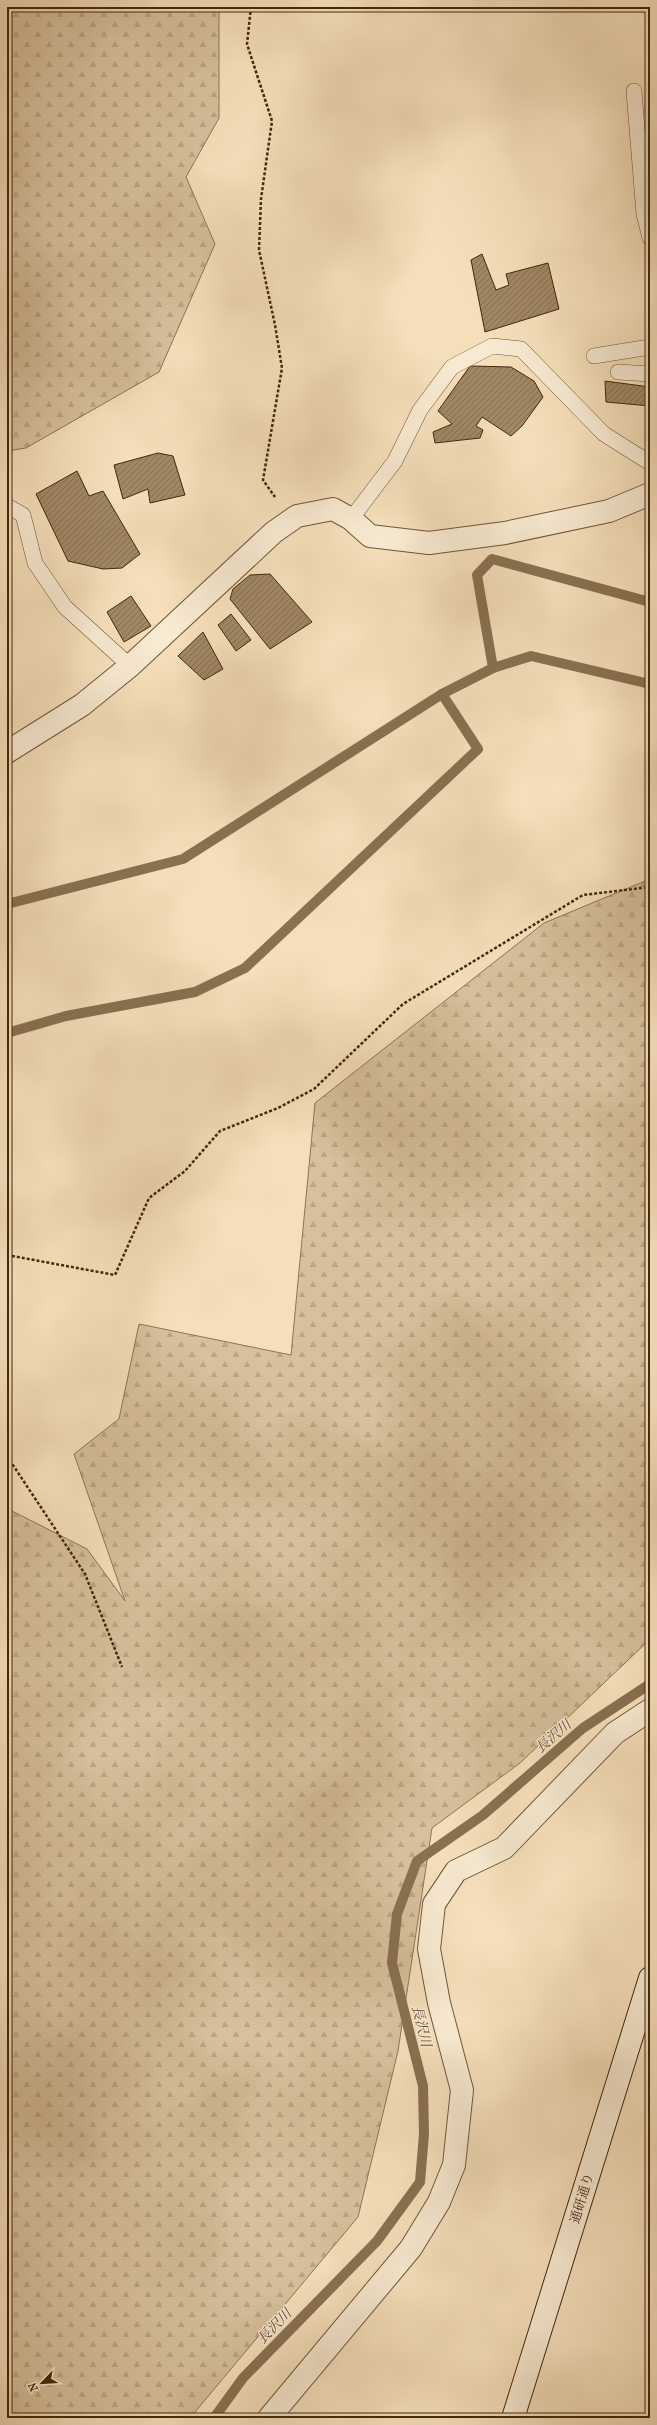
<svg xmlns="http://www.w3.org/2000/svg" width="657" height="2425" font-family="'IM FELL French Canon','Noto Serif JP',serif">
<defs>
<pattern id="forest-firs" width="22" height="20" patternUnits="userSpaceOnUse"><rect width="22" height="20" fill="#d7c09c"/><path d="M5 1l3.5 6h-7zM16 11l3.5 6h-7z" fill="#baa585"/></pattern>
<pattern id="building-hatch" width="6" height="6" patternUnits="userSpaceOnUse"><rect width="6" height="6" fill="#a08766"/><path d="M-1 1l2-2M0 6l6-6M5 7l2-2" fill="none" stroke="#846e52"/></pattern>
</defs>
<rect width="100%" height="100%" fill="#f5dfba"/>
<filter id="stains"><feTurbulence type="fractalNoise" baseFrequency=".005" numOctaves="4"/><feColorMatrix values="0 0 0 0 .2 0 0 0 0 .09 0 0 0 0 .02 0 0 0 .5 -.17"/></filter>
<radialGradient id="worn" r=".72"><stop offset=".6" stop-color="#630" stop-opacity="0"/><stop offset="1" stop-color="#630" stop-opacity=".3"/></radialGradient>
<g fill="url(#forest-firs)" stroke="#8d7454">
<path d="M7,7H219V118L186,177L215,244L159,372L26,448L7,451V163L9,158L7,146Z"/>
<path d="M650,879V1634L646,1643L520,1763L432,1828L398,2051L358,2217L190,2418H7V1511H12L87,1549L125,1601L74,1454L119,1419L139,1324L291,1355L315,1103L544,923Z"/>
</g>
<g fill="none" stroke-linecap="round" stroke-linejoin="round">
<g stroke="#897051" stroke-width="10">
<path d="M493,668L477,575L492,559L650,602"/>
<path d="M7,904L183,859L442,694L493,668L531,656L650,684"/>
<path d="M7,1033L66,1016L195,992L245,968L478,749L442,694"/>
<path d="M214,2418L243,2378L377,2241L420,2182L424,2134L423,2086L392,1963L397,1914L417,1861L483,1815L583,1728L650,1684"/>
</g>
</g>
<g fill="url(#building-hatch)" stroke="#43270c">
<path d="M482,254L496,290L509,285L506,274L548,263L559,309L485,332L471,260Z"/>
<path d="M470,366L511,367L534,381L543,397L522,426L511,436L482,417L476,426L483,430L480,438L435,443L433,432L452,424L438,411Z"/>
<path d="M605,381L650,387V406L606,402Z"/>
<path d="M158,453L173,456L185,495L150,503L148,489L123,499L114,465Z"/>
<path d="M77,471L89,496L103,491L140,554L122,568L103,569L68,561L36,494Z"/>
<path d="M270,574L312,622L270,649L230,599L233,589L250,575Z"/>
<path d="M131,596L151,626L124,642L107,612Z"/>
<path d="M231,614L251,640L236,651L218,625Z"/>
<path d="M203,632L223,669L204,680L178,656Z"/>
</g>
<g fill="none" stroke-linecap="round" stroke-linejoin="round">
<defs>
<g id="lane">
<path d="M634,91L644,214L650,238"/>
<path d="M594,356L650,347"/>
<path d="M618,372L650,374"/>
<path d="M7,506L23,515L35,563L65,607L130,666"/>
<path d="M351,519L395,461L420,410L452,367L492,346L521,349L604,434L650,463"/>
</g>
<g id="street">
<path d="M7,752L82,705L130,666L274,532L297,516L333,509L351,519L370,536L429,543L505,533L609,511L650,494"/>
<path d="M269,2418L411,2248L439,2202L454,2165L462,2090L439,2003L429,1949L434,1904L456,1871L504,1848L615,1733L650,1710"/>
</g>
<path id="secondary" d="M513,2418L650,1978"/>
</defs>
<use href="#lane" stroke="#705538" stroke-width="16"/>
<use href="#street" stroke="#705538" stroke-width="24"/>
<use href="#secondary" stroke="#43270c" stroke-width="24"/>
<g stroke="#43270c" stroke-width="2.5" stroke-dasharray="3 2" stroke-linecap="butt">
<path d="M251,7L247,44L272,121L261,199L259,250L275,325L282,368L263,480L275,497"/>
<path d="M7,1255L115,1275L149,1198L185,1171L220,1131L278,1108L314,1089L403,1004L583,895L650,887"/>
<path d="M7,1456L85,1574L122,1667"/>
</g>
<use href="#lane" stroke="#f8ead2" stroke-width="15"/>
<use href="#street" stroke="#f8ead2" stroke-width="22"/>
<use href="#secondary" stroke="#f8ead2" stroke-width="22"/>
</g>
<g text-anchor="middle" stroke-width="3" stroke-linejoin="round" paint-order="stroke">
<g font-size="13" fill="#43270c" stroke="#f8ead2">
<text transform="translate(581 2198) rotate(-73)" y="5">通研通り</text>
</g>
<g font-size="14" font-style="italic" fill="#664b2e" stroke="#f8ead2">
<text transform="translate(553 1736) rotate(-41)" y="5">長沢川</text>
<text transform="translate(422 2026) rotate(76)" y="5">長沢川</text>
<text transform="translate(274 2326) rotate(-46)" y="5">長沢川</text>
</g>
</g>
<rect width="657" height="2425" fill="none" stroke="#f5dfba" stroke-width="24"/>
<rect x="8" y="8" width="641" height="2409" fill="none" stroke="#43270c" stroke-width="2"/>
<rect x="12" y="12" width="633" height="2401" fill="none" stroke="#43270c"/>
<g transform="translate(42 2383) rotate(245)" stroke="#f8ead2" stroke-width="3" paint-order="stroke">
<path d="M0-3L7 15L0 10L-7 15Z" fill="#43270c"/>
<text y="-6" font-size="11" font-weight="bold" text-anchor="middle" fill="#43270c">N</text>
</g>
<rect width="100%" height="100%" filter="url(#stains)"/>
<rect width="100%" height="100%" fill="url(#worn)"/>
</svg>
